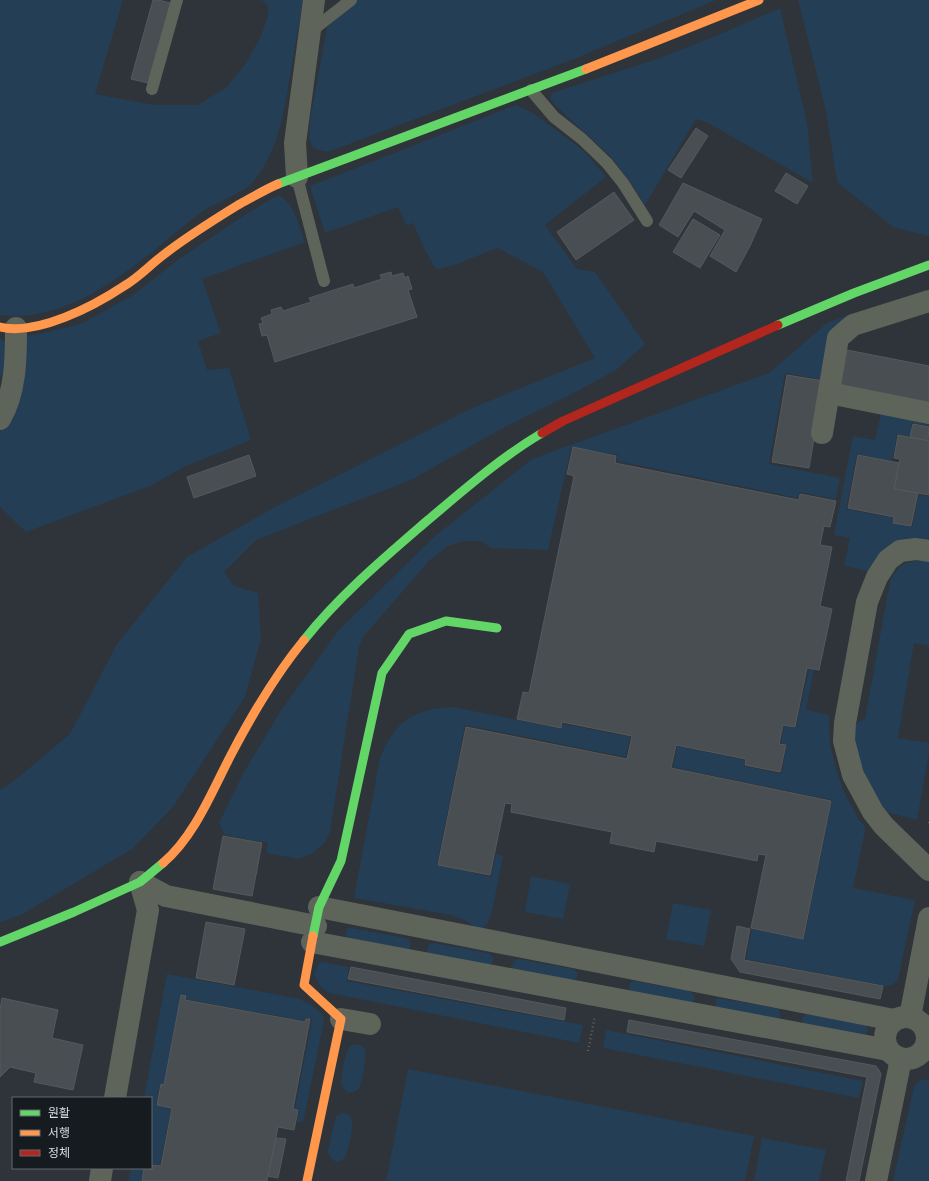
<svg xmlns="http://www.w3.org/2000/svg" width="929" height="1181" font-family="'Roboto Condensed','Noto Sans KR',sans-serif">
<rect width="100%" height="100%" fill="#2e3439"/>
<g fill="#243e56">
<path d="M0,0H123L95,94L155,105H198L227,87L246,63L260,38L268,16V5L261,0H303C299,26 294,52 290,77C285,105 281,134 268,159C263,168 257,179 249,186C234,197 214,203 199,214C143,257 77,325 0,315Z"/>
<path d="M357,0H716L574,59L328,152L317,150L312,146L309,137L310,120L327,27Z"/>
<path d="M798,0H929V236L893,227L837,182L826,111Z"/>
<path d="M780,8L807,123L813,183L708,123L696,119L645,205L627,177L609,155L555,105L550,98L552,93L654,60L711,38Z"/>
<path d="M516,105L533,113L584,151L606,177L545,225L577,269L595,272L645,344L616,370L570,395L501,429L413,479L256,540L224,572L234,586L258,593L261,638L245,697L173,807L132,849L21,915L0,922V790L15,780L70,734L117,644L187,557L275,507L472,408L595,358L543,272L497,248L452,266L436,269L425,250L413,223L406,225L398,207L325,233L310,186Z"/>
<path d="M280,196C295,204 299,227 305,242L202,279L221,333L198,341L207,370L229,368L251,440L186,466L150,486L26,532L0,507V432L7,419L24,336L39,334L81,324L133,295L179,259L234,222L274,197Z"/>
<path d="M852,314L820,379L785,373L769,464L840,478L836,499L799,492L798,498L617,461L618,455L572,447L571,448L548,550L491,548L481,541H465L448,546L430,560L363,637L359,647L330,832L325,842L313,853L299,859L266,853L268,843L225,835L219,823L244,772L280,712L338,631L435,536L532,459L769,373L827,323Z"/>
<path d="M0,338L9,347L4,375H0Z"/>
<path d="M881,413L929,423V426L912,423L910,436L897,434L892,461L857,454L846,509L893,518L892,523L912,527L919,495L929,497V539L872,572L844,566L850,538L834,535L853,436L875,440Z"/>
<path d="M922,560L929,561V646L914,643L898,738L929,743V753L917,820L886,812L866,779L854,744L855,724L865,719L890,581C900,564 902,563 922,560Z"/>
<path d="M809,669L814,670L806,710L829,715L830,744L836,769L844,792L859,820L864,824L865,831L853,888L915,900L898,979C895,984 892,985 886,986L746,959L752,929L804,939L832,800L673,767L677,746L745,760L744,766L781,774L787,745L781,743L784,726L796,728Z"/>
<path d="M453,707L561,729L563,724L630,737L626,757L465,725L437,865L491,877L496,854L503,856L493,907L488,923L482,928H474L467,921L451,915L354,898L380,758C395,721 413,709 453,707Z"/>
<path d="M531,876L570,884L563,919L525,912Z"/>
<path d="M673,903L711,910L704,946L666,939Z"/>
<path d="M348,928H352L406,938C412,941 412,946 408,950L347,938C345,934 345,932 348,928Z"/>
<path d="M434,943L488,953L491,955L493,958L492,962L489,965L428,953C426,948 428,944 434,943Z"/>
<path d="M519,959L573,969C578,972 579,976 574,981L513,969L512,966C513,961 515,960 519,959Z"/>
<path d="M322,962L349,967L347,981L583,1025L579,1043L330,993C322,990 318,983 314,974L319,963Z"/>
<path d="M167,974L300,999C310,1005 322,1009 324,1021L304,1118L302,1122H297L299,1109L295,1108L312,1019L305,1018L304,1021L186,999L187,996L181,995L164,1084H160L156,1105L171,1108L160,1165L151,1164V1098H144Z"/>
<path d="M632,981H635L690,991L694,996V1000L691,1003L630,991C628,987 628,985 632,981Z"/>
<path d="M718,998L776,1008C781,1011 782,1015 778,1019L717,1008C715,1003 715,1001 718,998Z"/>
<path d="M806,1014H809L863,1024C869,1027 869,1031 864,1036L804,1024L802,1021L803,1017Z"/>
<path d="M606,1030L863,1081L859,1098L603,1048Z"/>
<path d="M358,1044C361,1046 364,1047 365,1050C367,1055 362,1084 359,1088C352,1098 342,1091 341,1081C343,1074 344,1054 349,1048C351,1045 355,1045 358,1044Z"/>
<path d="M408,1069L754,1136L745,1181H386Z"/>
<path d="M929,1079V1181H893L914,1087C918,1080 922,1080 929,1079Z"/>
<path d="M345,1113C348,1115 351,1116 352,1120C354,1125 348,1153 345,1157C338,1167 328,1159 328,1150L336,1116L340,1114Z"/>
<path d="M762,1138L826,1150L819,1181H754Z"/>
<path d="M131,1168H144L141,1181H128Z"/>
</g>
<g fill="#484e52" stroke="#54595e">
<path d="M153,0H158L171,3L148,83L131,79Z"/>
<path d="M696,128L708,136L681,178L668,170Z"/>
<path d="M786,173L808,186L797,204L775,191Z"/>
<path d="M683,183L762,219L750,246L736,272L710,256L725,230L694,211L678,237L659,225Z"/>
<path d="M614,192L634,220L576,260L557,232Z"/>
<path d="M693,219L720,235L700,268L673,252Z"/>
<path d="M391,272L392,276L403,273L405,278L408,276L412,289L408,290L417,317L275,362L267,335L262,336L259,324L263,323L261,318L272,314L271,310L281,307L283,311L311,302L309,298L353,284L354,288L382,279L380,275Z"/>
<path d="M847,350L929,366V404L840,387Z"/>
<path d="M787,375L824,381L809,468L772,462Z"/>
<path d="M913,424L929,427L928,441L910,437Z"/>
<path d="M898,435L929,441V495L894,489L900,459L894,458Z"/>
<path d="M573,447L616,456L615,463L799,500L800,494L836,501L830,527L824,526L820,545L832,547L820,606L832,609L819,670L807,668L795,727L783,725L779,744L786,745L780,772L745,765L746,759L676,745L671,768L831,801L803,939L751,928L766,855L758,854L757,861L656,841L654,852L610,843L612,832L511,812L512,804L505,803L490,875L438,865L466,727L627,759L632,736L562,722L561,728L517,719L523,692L529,693L574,476L567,474Z"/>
<path d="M249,455L256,476L194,498L187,477Z"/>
<path d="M858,455L899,463L894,489L918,493L911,526L893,523L894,517L848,508Z"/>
<path d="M223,836L262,843L252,896L213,889Z"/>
<path d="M206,922L245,929L234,985L196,978Z"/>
<path d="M737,926L750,929L744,960L883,986L880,999L740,972L731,959Z"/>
<path d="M351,967L566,1008L564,1020L348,979Z"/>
<path d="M181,995L186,996L185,1000L305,1022L306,1019H310L293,1109L298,1110L294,1130L278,1127L267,1181H142L144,1168H151V1165L161,1166L172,1108L157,1105L161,1084L164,1085Z"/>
<path d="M2,998L58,1010L52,1038L83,1045L73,1090L34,1082L36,1073L10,1067L0,1077V1009Z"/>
<path d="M629,1020L876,1066L879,1070L881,1074L859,1181H846L867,1077L627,1032Z"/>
<path d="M276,1138L286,1139L278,1178L268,1176Z"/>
</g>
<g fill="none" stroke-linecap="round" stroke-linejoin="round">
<g stroke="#5e635e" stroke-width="2.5" stroke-dasharray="1 3" stroke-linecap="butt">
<path d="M929,822V824"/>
<path d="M588,1051L595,1016"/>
</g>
<g stroke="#5f645b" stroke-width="12">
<path d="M310,32L351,0"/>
<path d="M152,89L177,0"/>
<path d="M531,90L554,117L582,139L607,163L623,183L647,221"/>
<path d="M297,177L324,281"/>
</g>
<g stroke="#5f645b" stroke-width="22">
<path d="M297,177L295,143L314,0"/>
<path d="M829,393L929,413"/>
<path d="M0,419C16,392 16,358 16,328"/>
<path d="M822,433L838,338L853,325L929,301"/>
<path d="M929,551L916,549L900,551L888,560L877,577L867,602L845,723L844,741L853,775L873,812L884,826L929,870"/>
<path d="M140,882L166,896L316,926"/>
<path d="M319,907L894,1020"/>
<path d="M312,942L888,1050"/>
<circle cx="906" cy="1038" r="21"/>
<path d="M910,1017L929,918"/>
<path d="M341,1019L370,1024"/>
<path d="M115,1098L148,910L140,882"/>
<path d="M100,1181L102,1168"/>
<path d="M876,1181L901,1059"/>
</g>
<g stroke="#63d668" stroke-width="9">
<path d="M278,184L586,69"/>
<path d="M778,325L854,293L929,265"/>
<path d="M304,640C341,594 384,558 428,520C465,489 500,458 542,433"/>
<path d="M313,936L319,907L341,861L382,673L409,634L446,621L497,628"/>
<path d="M0,942L74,912L140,882L163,863"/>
</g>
<g stroke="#ff974d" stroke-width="9">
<path d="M586,69L759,0"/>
<path d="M0,327C37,336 94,306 124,286C138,278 149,266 162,256C186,237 212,221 238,205C251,198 264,190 278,184"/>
<path d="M163,863C195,836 213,789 232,753C253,713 276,674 304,640"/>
<path d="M307,1181L341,1019L304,985L313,936"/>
</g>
<path stroke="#b3261e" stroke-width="9" d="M542,433L563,421L778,325"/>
</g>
<rect x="12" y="1097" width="140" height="72" fill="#161b20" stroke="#63696e"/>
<rect x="20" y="1110" width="20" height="6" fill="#63d668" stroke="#63696e"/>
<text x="48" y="1117" font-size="12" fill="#d6dde4">원활</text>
<rect x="20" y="1130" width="20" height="6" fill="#ff974d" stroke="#63696e"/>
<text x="48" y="1137" font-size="12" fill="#d6dde4">서행</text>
<rect x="20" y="1150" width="20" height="6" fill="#b3261e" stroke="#63696e"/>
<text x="48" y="1157" font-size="12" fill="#d6dde4">정체</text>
</svg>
